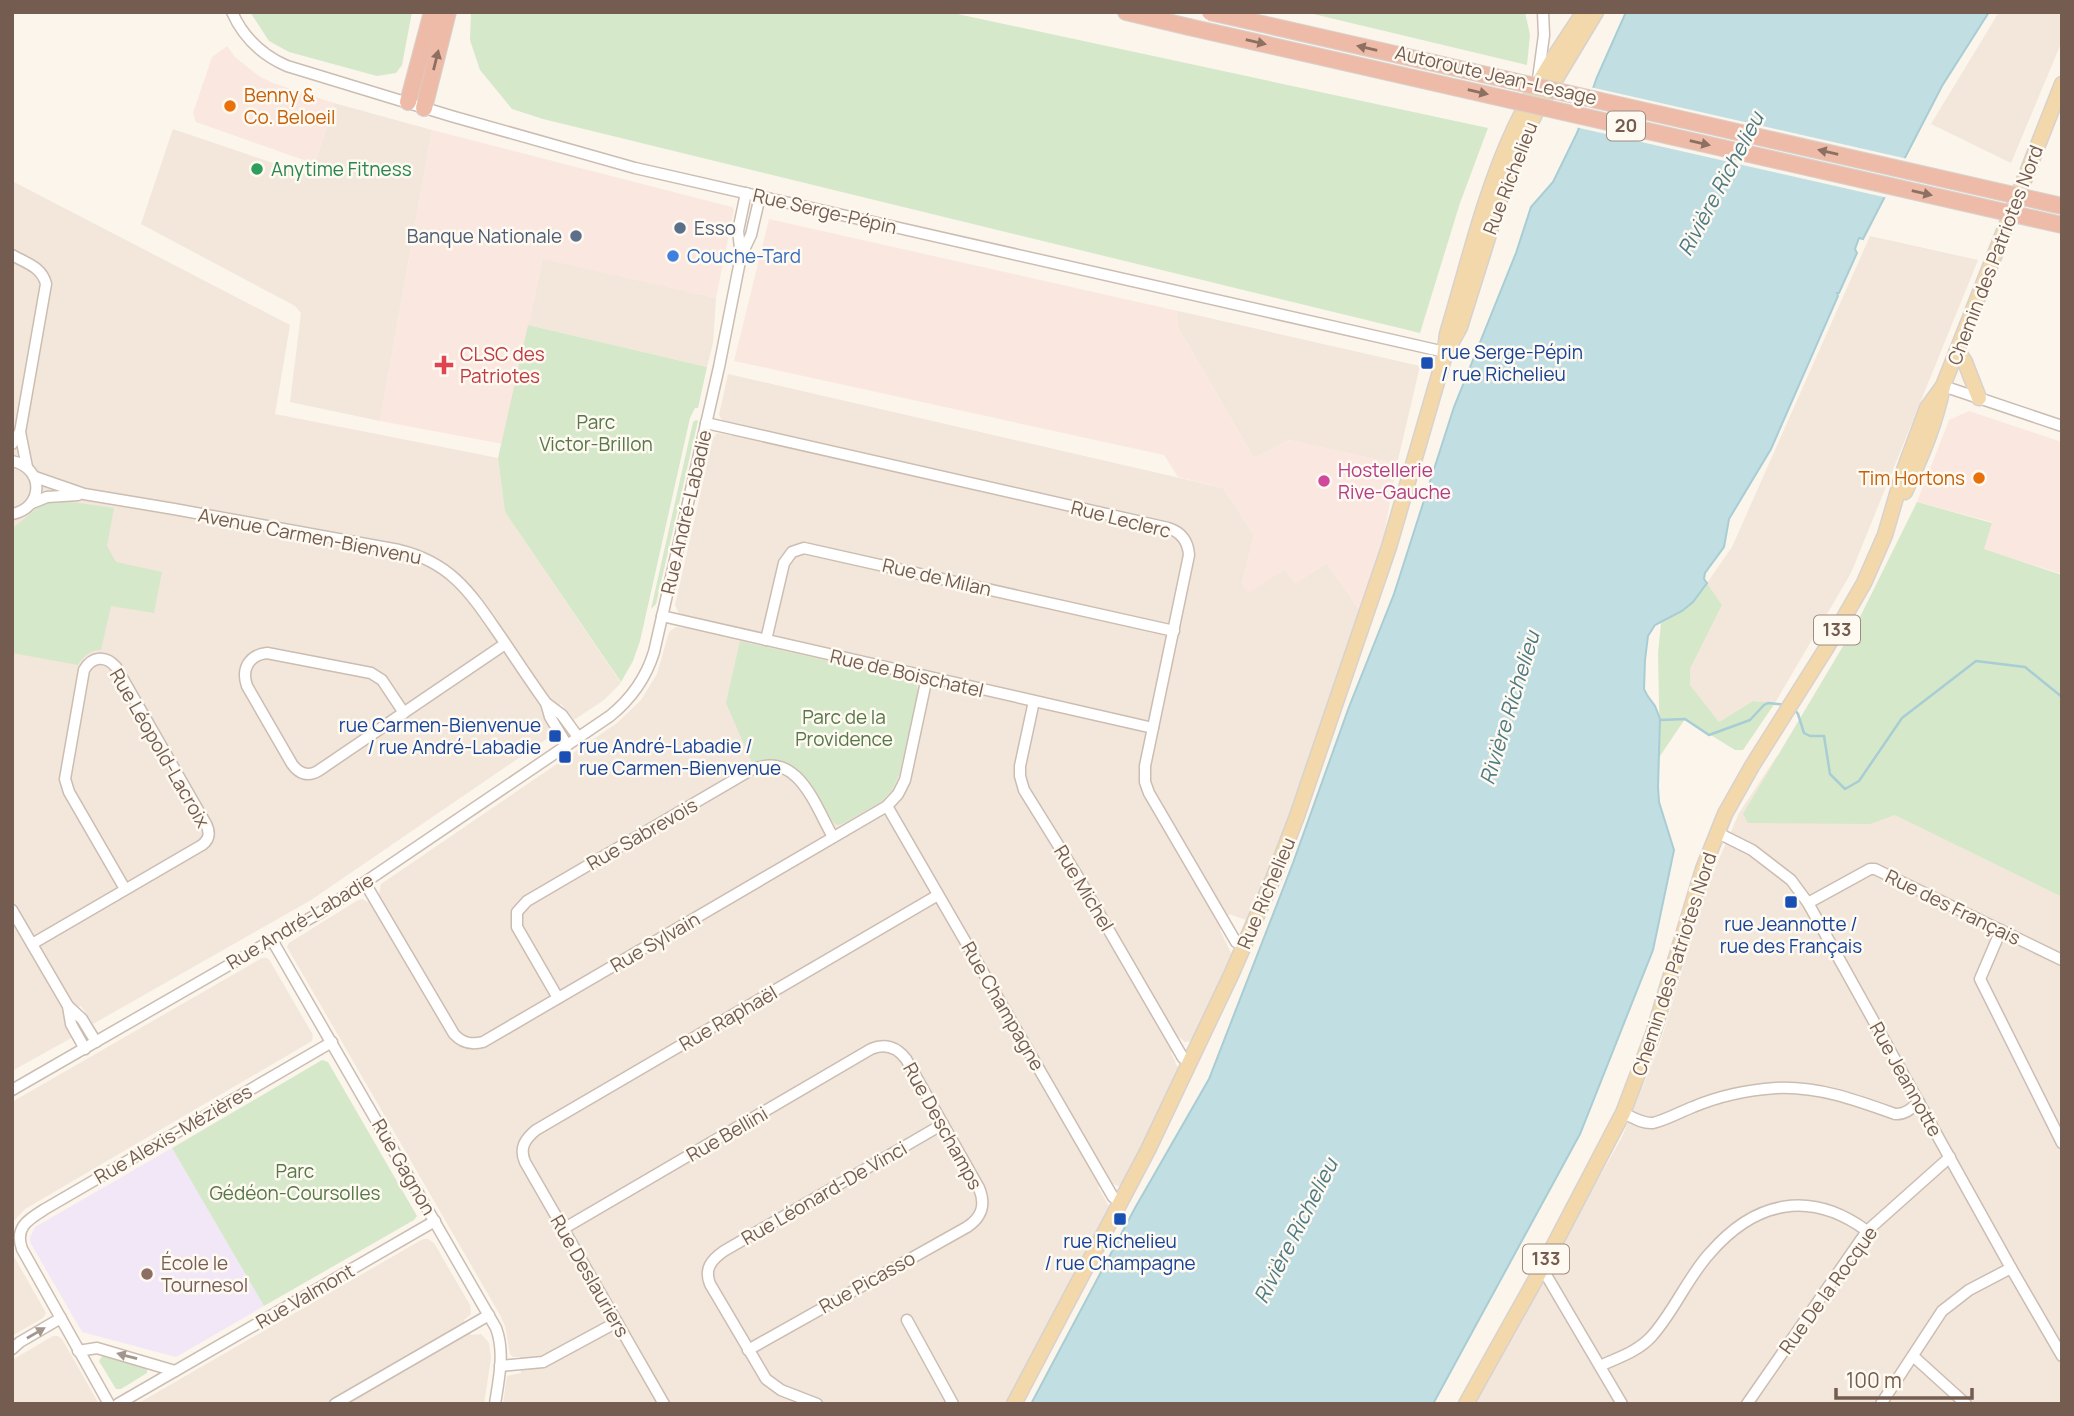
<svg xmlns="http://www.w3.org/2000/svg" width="2074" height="1416" font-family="Manrope,sans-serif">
<rect width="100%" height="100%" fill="#fbf5eb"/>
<g fill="#f2e7da">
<path d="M1999,12H2062V41L2011,163L1931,124Z"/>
<path d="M334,103L432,130L380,421L290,402L301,313L295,306L141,224L173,129L311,176Z"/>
<path d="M12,181L290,325L275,414L498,458L505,512L621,683L604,700L574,720L561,704L544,716L554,734L311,900L93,1024L81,1006L64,1015L73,1037L12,1071Z"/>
<path d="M1870,236L1978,260L1851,573L1775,703L1753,701L1719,722L1690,685V669L1722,605L1707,583L1732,547Z"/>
<path d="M543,258L716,298L713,343L707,367L528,325Z"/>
<path d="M1178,311L1420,366L1397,464L1289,440L1254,458L1178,327Z"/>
<path d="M728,374L1223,488L1254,535L1242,583L1248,592L1285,569L1295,583L1327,563L1360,611L1275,853L1249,917L1246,920L1229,914L1220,930L1232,955L1192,1041L1185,1042L1179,1037L1171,1053L1179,1070L1123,1184L1118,1186L1113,1184L1109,1178L1098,1187L1110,1208L1005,1404H503L507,1376L521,1373L520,1357H513L510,1354L505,1326L500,1315L287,947L289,943L358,900L363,899L367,902L379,895L381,884L617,723L641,700L657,674L669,632L676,627L685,628L688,616L679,614L675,605L713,438L717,433L732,436L735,424L722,420L719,415Z"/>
<path d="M1777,756L2062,897V1404H1471L1622,1137L1660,1044L1707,887L1739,813Z"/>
<path d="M262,958H267L270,961L313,1035L312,1041L25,1209L12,1223V1102Z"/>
<path d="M423,1239H428L434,1243L470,1305L471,1314L464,1320L471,1335L481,1334L489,1343L491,1358L484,1404H137Z"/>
<path d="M12,1253L46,1313L43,1318L12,1336Z"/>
<path d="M53,1336H58L62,1339L99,1404H12V1360Z"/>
</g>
<g fill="#fae8e0">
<path d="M227,46L235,57L259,76L273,83L334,103L315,164L196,122L193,113L212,57Z"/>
<path d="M432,130L732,207L734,210L716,298L543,259L503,444L380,421Z"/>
<path d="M769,219L1178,311V327L1254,458L1289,440L1397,464L1382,546L1360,611L1327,563L1295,583L1285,569L1248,593L1242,583L1254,535L1223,488L1178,477L1164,455L734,361Z"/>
<path d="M1969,411L2062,442V574L1983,549L1992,522L1917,502L1949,420Z"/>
</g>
<path fill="#f2e7f7" d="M172,1148L264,1306L176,1357L82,1332L30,1242V1237L35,1227Z"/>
<g fill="#d6e8ca">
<path d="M250,12H412L402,65L396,73L377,76L289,52L269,41Z"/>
<path d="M471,12H948L1488,128L1460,203L1420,333L543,119L512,109L480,70L470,40Z"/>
<path d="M1305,12H1525L1530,35L1527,65Z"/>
<path d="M528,325L707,367L698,408H695L690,418L640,641L633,661L621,682L505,512L498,458Z"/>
<path d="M696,420L698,421L656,604L651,609L693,422Z"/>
<path d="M58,500L114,508L107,546L116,562L162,572L154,613L111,606L101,650C91,650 83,656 78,665L12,653L13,528L42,504Z"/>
<path d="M1917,502L1992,523L1984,549L2062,575V897L1895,815L1870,824L1748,823L1743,814L1858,621Z"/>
<path d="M1707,583L1722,605L1690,669V685L1719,722L1753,701L1775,703L1743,750H1735L1685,719L1660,756L1658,653L1661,623C1684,610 1692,604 1707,583Z"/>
<path d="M740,641L912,680L916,683L918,692L899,775L892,790L881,802L842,824L837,825C829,820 825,811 821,803C803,772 792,753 752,763L726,703Z"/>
<path d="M322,1060L328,1062L417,1216L414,1220L264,1306L172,1148Z"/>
<path d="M103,1355L147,1367V1373L121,1389H116L99,1361Z"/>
</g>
<path fill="#c1dee3" stroke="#a8cdd4" stroke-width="2" d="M1626,12H1989L1942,86L1863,239L1859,238L1855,249L1857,253L1839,293H1837L1838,296L1771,449L1729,519L1724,547L1705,573L1704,579L1707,583L1693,602L1682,611L1655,625L1648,636L1645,660L1644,689L1647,695L1655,706L1660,719L1658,787L1659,802L1674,850L1653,950L1580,1134L1433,1404H1031L1135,1208L1209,1079L1293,863L1349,707L1394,594L1454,407L1516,253L1531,207L1553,182L1577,133L1597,77Z"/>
<path fill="#fbf5eb" d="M1590,87L1908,159L1888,198L1575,127Z"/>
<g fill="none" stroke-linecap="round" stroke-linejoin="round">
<g stroke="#a8cdd4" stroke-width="2.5">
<path d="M1795,710L1798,714L1804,733L1810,736H1824L1830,774L1845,789L1859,781L1902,718L1976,661L2025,667L2062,697"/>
<path d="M1660,720L1685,719L1709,735L1750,720L1764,705L1768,703L1786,705"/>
</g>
<defs>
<g id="minor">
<path d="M232,12C243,37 262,55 287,66L451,116L635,168L1445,352"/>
<path d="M1538,79L1544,35L1543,12"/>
<path d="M12,255C26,263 42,267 46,284L20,432L27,467"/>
<path d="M741,256L738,231L746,193"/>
<path d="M1943,386L2062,426"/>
<path d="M706,423L1168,528C1181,532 1188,541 1189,555L1145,766V782L1149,793L1236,942L1244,946"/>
<path d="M12,444L20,432"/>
<path d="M12,461C45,468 44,508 12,514"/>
<path d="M35,477L84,494L174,509L399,550C454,563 473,597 503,640C517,661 531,682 546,703L550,717L567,745"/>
<path d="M32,503L47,497L78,495"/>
<path d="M662,616L1153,728"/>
<path d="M766,640L784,563L792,552L804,548L1174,631"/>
<path d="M1034,701L1020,766V776L1024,790L1078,877L1183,1058L1190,1062"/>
<path d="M546,703L562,715L578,737"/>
<path d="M404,713L382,680L371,673L267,653C249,655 241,669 247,686L292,764C299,774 308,777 318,771L505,644"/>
<path d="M887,806L1113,1197L1121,1203"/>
<path d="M1718,833L1752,850L1791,880L1808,903L2011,1268L2062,1356"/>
<path d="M365,883L454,1034C462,1043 471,1045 483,1042L887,806L898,794L905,780L927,677"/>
<path d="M1808,903L1870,869H1875L2062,960"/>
<path d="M12,910L68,1006L71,1024L85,1049"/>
<path d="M2001,930L1980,979L2062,1143"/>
<path d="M272,940L496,1328C505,1352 499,1378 495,1404"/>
<path d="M32,944L202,845C210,839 210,832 206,824L116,667C106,655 92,656 84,670L65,779L69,792L125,889"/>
<path d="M558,998L517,927V912L527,901L751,770C798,749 815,806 833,837"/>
<path d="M68,1006L82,1019L96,1042"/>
<path d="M12,1090L321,912L610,716C631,699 646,678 654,652L719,367L741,256L751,235L760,196"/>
<path d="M1623,1113C1632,1117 1642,1124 1653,1123C1666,1120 1680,1112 1693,1107C1719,1096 1747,1090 1776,1088C1818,1086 1856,1100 1895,1114C1905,1115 1912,1108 1919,1102"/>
<path d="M563,1229L871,1049C885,1043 897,1047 906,1059L979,1188C986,1205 982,1217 967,1227L748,1350"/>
<path d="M1542,1268L1622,1404"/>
<path d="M907,1320L953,1404"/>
<path d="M12,1349L20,1342L61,1318"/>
<path d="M78,1351L97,1348L175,1371"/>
<path d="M1913,1356L1966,1404"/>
<path d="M500,1366L543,1362L617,1322"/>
<path d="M1600,1366C1617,1358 1637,1352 1651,1337C1674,1312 1687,1278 1710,1253C1755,1201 1810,1189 1867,1231"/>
<path d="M109,1404L22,1249C14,1227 29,1219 45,1209L332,1042"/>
<path d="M118,1404L435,1221"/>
<path d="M335,1404L489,1315"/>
<path d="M664,1404L525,1162C519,1148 525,1139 536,1130L938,895"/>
<path d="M817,1404L781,1390L766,1379L710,1284C704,1269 711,1260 724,1251L943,1124"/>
<path d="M1747,1404L1867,1231L1950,1157"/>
<path d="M1881,1404L1942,1311L1969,1290L2011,1268"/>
</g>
<g id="major">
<path d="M1450,345L1460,327L1512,161L1537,110L1596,12"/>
<path d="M1957,350L1965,362L1979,398"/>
<path d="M1905,492C1921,458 1936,423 1943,386L2062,84"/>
<path d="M1014,1404L1148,1150L1232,973L1273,879L1297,816L1389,547L1444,358L1447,334C1468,265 1484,193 1515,127C1534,87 1559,49 1584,12"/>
<path d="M1466,1404L1542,1268L1623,1113L1653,1034L1703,869L1725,814L1752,766L1827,647L1864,583L1885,535L1904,470L1927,408L1943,386"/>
</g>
<g id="highway">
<path d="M1126,12L1189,27"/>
<path d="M408,102L432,12"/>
<path d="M424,108L448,12"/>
</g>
</defs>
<use href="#minor" stroke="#ccbdb2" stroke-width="13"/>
<use href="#major" stroke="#d8d2ce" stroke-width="17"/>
<use href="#highway" stroke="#d8d2ce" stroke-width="18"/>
<use href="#minor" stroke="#fff" stroke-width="10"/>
<use href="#major" stroke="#f2d8ab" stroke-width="14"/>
<use href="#highway" stroke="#eebba8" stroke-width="16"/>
<defs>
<g id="highway-bridge">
<path d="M1210,12L2062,206"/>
<path d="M1189,27L2062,225"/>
</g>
</defs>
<use href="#highway-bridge" stroke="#d8d2ce" stroke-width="18" stroke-linecap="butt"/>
<use href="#highway-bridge" stroke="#eebba8" stroke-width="16"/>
</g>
<defs><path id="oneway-solid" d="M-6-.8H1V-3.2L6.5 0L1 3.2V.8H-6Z" transform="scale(1.75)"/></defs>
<g fill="#8c7062">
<use href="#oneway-solid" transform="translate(1256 42) rotate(13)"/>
<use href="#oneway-solid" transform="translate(1367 48) rotate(-167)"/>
<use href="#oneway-solid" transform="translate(436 60) rotate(-76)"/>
<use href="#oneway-solid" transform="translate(1478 92) rotate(13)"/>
<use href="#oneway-solid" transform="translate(1700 143) rotate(13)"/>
<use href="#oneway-solid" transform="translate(1828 152) rotate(-167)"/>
<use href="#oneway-solid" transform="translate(1922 193) rotate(13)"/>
</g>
<g fill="#a5968d">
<use href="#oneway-solid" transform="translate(36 1333) rotate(-30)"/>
<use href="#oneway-solid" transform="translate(127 1356) rotate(-165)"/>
</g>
<g fill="#e8710a" stroke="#fef9f1" stroke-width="2.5">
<circle cx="230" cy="106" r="7"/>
<circle cx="1979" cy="478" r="7"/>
</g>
<circle fill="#2e9e5b" stroke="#fef9f1" stroke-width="2.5" cx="257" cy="169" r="7"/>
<g fill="#5c6f8a" stroke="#fef9f1" stroke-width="2.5">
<circle cx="680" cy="228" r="7"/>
<circle cx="576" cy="236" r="7"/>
</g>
<circle fill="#3f7fe0" stroke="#fef9f1" stroke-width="2.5" cx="673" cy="256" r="7"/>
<g fill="#1a4fb4" stroke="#fef9f1" stroke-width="2.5">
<rect x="1420" y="356" width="14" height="14" rx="3.5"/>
<rect x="548" y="729" width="14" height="14" rx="3.5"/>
<rect x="558" y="750" width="14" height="14" rx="3.5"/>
<rect x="1784" y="895" width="14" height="14" rx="3.5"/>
<rect x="1113" y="1212" width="14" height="14" rx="3.5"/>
</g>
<path fill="#e0444e" stroke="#fef9f1" stroke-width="2.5" d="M440.5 354.5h7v7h7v7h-7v7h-7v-7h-7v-7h7z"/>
<circle fill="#d1479c" stroke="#fef9f1" stroke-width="2.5" cx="1324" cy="481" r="7"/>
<circle fill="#8d6e63" stroke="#fef9f1" stroke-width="2.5" cx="147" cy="1274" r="7"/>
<g text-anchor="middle" stroke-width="5" stroke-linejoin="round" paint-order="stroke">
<g fill="#fef9f1" stroke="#9d8c80" stroke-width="2">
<rect x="1607" y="111.5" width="38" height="29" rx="5"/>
<rect x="1814" y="615.5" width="46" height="29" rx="5"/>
<rect x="1523" y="1244.5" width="46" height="29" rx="5"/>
</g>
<g font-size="18" font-weight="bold" fill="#745d50">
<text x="1626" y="132">20</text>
<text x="1837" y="636">133</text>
<text x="1546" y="1265">133</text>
</g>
<g font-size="19" fill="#745d50" stroke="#fef9f1">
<text transform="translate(1496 75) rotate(13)" y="7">Autoroute Jean-Lesage</text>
<text transform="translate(1510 178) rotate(-69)" y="7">Rue Richelieu</text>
<text transform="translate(825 211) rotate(13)" y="7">Rue Serge-Pépin</text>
<text transform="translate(1995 255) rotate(-69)" y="7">Chemin des Patriotes Nord</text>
<text transform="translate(686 512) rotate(-77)" y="7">Rue André-Labadie</text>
<text transform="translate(1121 519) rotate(14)" y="7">Rue Leclerc</text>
<text transform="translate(310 536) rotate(11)" y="7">Avenue Carmen-Bienvenu</text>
<text transform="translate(937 577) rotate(13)" y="7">Rue de Milan</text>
<text transform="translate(907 673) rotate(13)" y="7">Rue de Boischatel</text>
<text transform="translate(160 748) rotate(60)" y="7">Rue Léopold-Lacroix</text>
<text transform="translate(642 834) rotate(-30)" y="7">Rue Sabrevois</text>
<text transform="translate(1084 888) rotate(59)" y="7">Rue Michel</text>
<text transform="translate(1266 893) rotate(-67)" y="7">Rue Richelieu</text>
<text transform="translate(1953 907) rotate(26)" y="7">Rue des Français</text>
<text transform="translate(300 921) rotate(-31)" y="7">Rue André-Labadie</text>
<text transform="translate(655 942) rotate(-30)" y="7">Rue Sylvain</text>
<text transform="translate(1674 964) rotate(-72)" y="7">Chemin des Patriotes Nord</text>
<text transform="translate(1003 1006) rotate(60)" y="7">Rue Champagne</text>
<text transform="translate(728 1018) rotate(-30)" y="7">Rue Raphaël</text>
<text transform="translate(1906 1079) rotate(61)" y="7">Rue Jeannotte</text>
<text transform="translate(943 1126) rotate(61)" y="7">Rue Deschamps</text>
<text transform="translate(173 1134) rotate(-30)" y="7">Rue Alexis-Mézières</text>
<text transform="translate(727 1134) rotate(-30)" y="7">Rue Bellini</text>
<text transform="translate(404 1167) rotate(60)" y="7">Rue Gagnon</text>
<text transform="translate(824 1193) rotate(-30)" y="7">Rue Léonard-De Vinci</text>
<text transform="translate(590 1276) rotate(60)" y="7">Rue Deslauriers</text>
<text transform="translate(867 1282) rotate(-29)" y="7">Rue Picasso</text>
<text transform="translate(1828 1290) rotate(-54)" y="7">Rue De la Rocque</text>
<text transform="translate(305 1296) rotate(-30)" y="7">Rue Valmont</text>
</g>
<g font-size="19" fill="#c56008" stroke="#fef9f1" text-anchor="start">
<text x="244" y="102">Benny &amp;<tspan x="244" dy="22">Co. Beloeil</tspan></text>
<text x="1965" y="485" text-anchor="end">Tim Hortons</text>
</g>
<g font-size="19" fill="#27864d" stroke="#fef9f1" text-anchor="start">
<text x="271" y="176">Anytime Fitness</text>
</g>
<g font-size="19" fill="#4e5e75" stroke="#fef9f1" text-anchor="start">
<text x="694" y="235">Esso</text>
<text x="562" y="243" text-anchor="end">Banque Nationale</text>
</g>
<g font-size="19" fill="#366cbe" stroke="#fef9f1" text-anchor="start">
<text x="687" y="263">Couche-Tard</text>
</g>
<g font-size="19" fill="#164399" stroke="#fef9f1" text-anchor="start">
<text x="1441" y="359">rue Serge-Pépin<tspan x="1441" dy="22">/ rue Richelieu</tspan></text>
<text x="541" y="732" text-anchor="end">rue Carmen-Bienvenue<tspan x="541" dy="22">/ rue André-Labadie</tspan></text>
<text x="579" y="753">rue André-Labadie /<tspan x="579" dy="22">rue Carmen-Bienvenue</tspan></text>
<text x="1791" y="931" text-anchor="middle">rue Jeannotte /<tspan x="1791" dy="22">rue des Français</tspan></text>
<text x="1120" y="1248" text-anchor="middle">rue Richelieu<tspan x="1120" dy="22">/ rue Champagne</tspan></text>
</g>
<g font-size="19" fill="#be3a42" stroke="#fef9f1" text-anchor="start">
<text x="460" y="361">CLSC des<tspan x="460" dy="22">Patriotes</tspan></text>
</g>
<g font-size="19" fill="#567849" stroke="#fef9f1">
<text x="596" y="429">Parc<tspan x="596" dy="22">Victor-Brillon</tspan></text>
<text x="844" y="724">Parc de la<tspan x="844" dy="22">Providence</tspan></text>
<text x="295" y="1178">Parc<tspan x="295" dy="22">Gédéon-Coursolles</tspan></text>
</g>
<g font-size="19" fill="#b23c85" stroke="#fef9f1" text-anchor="start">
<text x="1338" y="477">Hostellerie<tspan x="1338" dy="22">Rive-Gauche</tspan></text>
</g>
<g font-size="19" fill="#785e54" stroke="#fef9f1" text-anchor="start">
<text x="161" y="1270">École le<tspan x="161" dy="22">Tournesol</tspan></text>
</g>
<g font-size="21" font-style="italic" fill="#4c7a85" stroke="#fef9f1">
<text transform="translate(1721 184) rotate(-62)" y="7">Rivière Richelieu</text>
<text transform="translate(1510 708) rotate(-73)" y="7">Rivière Richelieu</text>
<text transform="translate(1296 1231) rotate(-63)" y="7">Rivière Richelieu</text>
</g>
</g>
<rect width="2074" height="1416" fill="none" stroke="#745d50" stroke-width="28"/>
<path d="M1836 1388v10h136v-10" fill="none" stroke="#745d50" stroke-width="3.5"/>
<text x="1846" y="1388" font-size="21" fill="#745d50" stroke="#fef9f1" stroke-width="5" paint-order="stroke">100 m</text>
</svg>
